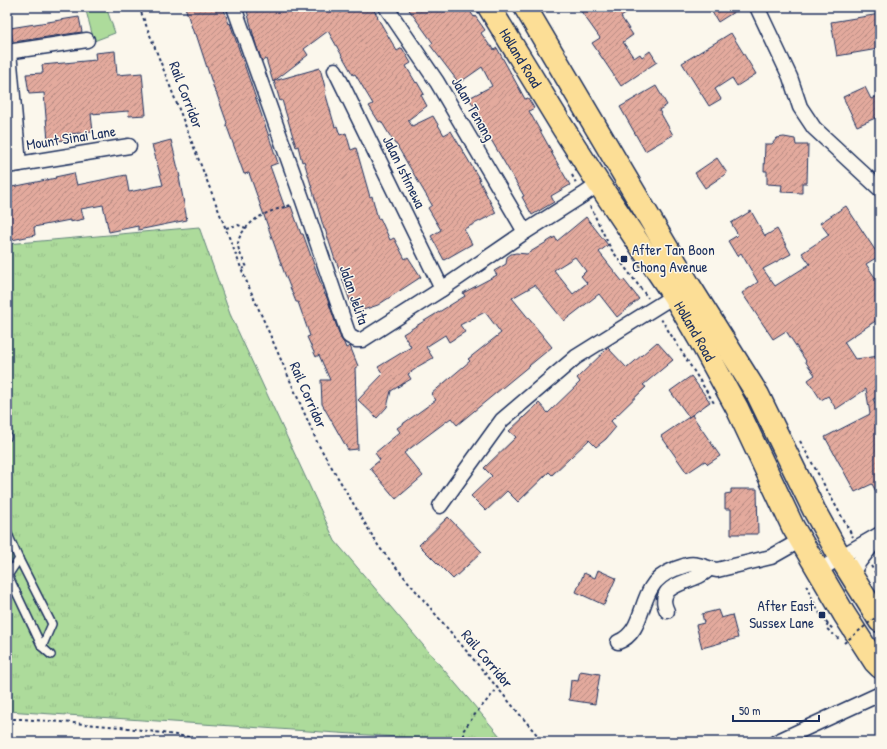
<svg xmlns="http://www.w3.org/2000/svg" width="887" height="749" font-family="'Patrick Hand',sans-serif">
<defs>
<pattern id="grass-tufts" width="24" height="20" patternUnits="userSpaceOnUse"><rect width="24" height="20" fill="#addb9b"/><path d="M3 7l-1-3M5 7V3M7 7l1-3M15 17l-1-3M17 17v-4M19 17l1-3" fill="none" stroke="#94bc88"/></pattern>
<pattern id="building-hatch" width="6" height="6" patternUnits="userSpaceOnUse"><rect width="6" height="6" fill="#e3aa9d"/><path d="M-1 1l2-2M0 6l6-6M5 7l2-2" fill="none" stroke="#b78b83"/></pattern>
</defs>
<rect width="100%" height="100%" fill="#fbf7ec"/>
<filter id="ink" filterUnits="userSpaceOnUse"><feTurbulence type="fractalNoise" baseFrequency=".025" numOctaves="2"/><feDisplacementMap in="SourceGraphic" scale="8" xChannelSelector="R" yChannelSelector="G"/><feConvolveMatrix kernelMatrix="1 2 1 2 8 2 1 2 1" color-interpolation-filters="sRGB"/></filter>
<g filter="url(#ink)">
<path fill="url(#grass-tufts)" stroke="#64857c" d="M199,227L230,314L335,541L505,742H473L7,711V244Z"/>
<path fill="#addb9b" stroke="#64857c" d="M85,7H106L115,33L94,41Z"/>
<g fill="url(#building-hatch)" stroke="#1b2f5e" fill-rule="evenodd">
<path d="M185,7H223L229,24L230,23L278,163L270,166L285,208L291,206L301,234H303L325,295H326L341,339L344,343L346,348L350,346L358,366L355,368L358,449L348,450L322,404L321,380H330L319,355L316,357L307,337L310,336L298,302H296L284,272L249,173L244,174L226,124L227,123L216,92H215L196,34H194Z"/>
<path d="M246,7H371L378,16L377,17L397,51L402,48L411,63L406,66L416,83L417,82L424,94L421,95L427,106L408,120L412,126L433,116L444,135L451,131L480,180H479L496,213L464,229L472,244L444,260L431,236L441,230L428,208L432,205L396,144H395L381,121L379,122L369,106L373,104L355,74L353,75L328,31L304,49L308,55L273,82L266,59L262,61L256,45Z"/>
<path d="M407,7H467L474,17L475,16L485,30L481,33L490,46H492L494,50L497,48L525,99L528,98L534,108L529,111L552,152H551L570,185L551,196L554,202L532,215L522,197L524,196L490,138L484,141L474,120L480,117L469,98L492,86L482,67L459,83L430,45L433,43Z"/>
<path d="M578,7H636L621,17L633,35L623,42L634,58L640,54L642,57L650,51L657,62L621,86L592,43L600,38Z"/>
<path d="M709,7H742L718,22Z"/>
<path d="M880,14V35L876,36L878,49L837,56L831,22Z"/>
<path d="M79,17L82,32L13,42L10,28Z"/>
<path d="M731,33L756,74L737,86L732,78L715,89L721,99L709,106L682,63Z"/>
<path d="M115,51L117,75L142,73L146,115L129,116L128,111L91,114L93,132L68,134V140L48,141L44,93L29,94L26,74L43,73L42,65L96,60L95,53Z"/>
<path d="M320,68L326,91L325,92L335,127L337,126L340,135L346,133L351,150L356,148L370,197L372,196L378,219L380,218L390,240L394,238L405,259L408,257L421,277L378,305L354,313L336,260H335L325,229H324L304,161L302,162L298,146L296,147L282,100L280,101L274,81Z"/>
<path d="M656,86L667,105L659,110L673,135L645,151L620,107Z"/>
<path d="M865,87L871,99L880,95V116L857,126L843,97Z"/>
<path d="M784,137L795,139L796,145H808L807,183H802V193L781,192L782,185L767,184V171H764L765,144H772L777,138Z"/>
<path d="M171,140L180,177H179L187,220L138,230V226L109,232L103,205L81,209L84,219L70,222V220L34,227L35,235L12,240L10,231H7V188L56,178L55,177L74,173L77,185L126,175L129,192L163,185L152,145Z"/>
<path d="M717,158L727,173L705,188L695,173Z"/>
<path d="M846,206L879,256L866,264L880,285V318L844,342L855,359L880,356V398L873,399L880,413V499L872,484L855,492L825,437L870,414L866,389L836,409L828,396L821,400L808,380L815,375L805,361H806L786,331L773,339L742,293L758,282L741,253L737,256L728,241L738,235L731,223L751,211L765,236L777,229L791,254L763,269L775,286L810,264L802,253L829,235L820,223Z"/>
<path d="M586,217L608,245L599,252L622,281L624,280L639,299L617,317L599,294L564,321L535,285L512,298L552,347L457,425L451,418L404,453L423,476L396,499L370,468L380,460L375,453L400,432L397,428L436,400L431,394L470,361L468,359L501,333L485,312L460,325L465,332L449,342L445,335L426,347L433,358L417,367V368L408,374L411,379L391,391L387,407L377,418L358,400L383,374L378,367L411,347L403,334L465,296L463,293L497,275L494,271L506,264L507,257L511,254L516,253L527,254L555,237L557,241ZM575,257L586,271L581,276L587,283L573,294L554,270Z"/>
<path d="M657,342L673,360L643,385L646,387L611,421L616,427L606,439L596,447L589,440L552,475L549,472L518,502L507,491L486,511L471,496L492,476L484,468L516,437L509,431L539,403L548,413L580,382L577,378L608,348L627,368Z"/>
<path d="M691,376L710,402L689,417L670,391Z"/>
<path d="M692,415L720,456L708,464L705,461L687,473L661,436Z"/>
<path d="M731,489H757L758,534H731V509H725V494L731,493Z"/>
<path d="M448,517L482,552L453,579L419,545Z"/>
<path d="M598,570L616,578L604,605L576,592L584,573L595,578Z"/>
<path d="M718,610L721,618L732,615L738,638L702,648L696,625L704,623L702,614Z"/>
<path d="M580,671L600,674L595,704L569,700L571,680L578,681Z"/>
</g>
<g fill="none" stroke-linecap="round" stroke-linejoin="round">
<defs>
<g id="lane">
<path d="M7,436V437"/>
<path d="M7,532L19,559L52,624L42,647"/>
<path d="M8,575L42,647L51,655"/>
<path d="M7,577L19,559"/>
</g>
<g id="street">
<path d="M234,7L303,201L349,336L356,340H362L442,289L525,232L583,195L599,184"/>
<path d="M386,7L437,82L525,232"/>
<path d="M757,7L790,77L800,107L814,128L880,189"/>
<path d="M7,52L87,40"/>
<path d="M9,52L19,164"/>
<path d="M335,70L442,289"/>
<path d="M7,166L129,146"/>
<path d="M440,506L502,420L576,357L680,292"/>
<path d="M819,571L840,557L880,534"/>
<path d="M851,575L859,562L877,539"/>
<path d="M667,611C665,607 663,601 665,596C668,585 689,581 699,576C703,574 706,572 709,569"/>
<path d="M618,642C640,634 640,606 651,588C656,579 665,573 675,569C679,568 683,566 687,565C697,562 707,569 717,570L771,557L801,540"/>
<path d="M776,742L880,694"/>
</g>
<g id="primary">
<path id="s1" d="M489,7L563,128L599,184L674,296L701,342L737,408L793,527L844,614L875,662L880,667"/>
<path d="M525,7L689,285L758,395L814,510L840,557L880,621"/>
</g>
</defs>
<use href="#lane" stroke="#1b2f5e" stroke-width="10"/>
<use href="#street" stroke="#1b2f5e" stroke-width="17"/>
<use href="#primary" stroke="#1b2f5e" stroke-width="25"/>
<g stroke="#1b2f5e" stroke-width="2" stroke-dasharray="3 3" stroke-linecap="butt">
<path d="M139,7L245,278L318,444L379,547L543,742"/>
<path d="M572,175L577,185"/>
<path d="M590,206L611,249L648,298"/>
<path d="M226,228L238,225L246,228"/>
<path d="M242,269L247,267C243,260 238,251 238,244C238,233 253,220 261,216C270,211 281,208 291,205"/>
<path d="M661,319L714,403"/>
<path d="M800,441L853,537"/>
<path d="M871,566L880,580"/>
<path d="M806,585C814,602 819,617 834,630"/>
<path d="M828,624L826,628L840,640"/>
<path d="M7,719H23L121,727L223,742"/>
<path d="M466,742L463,731L476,713L498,688"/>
</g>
<use href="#lane" stroke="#fbf7ec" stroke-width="7"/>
<use href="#street" stroke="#fbf7ec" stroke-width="14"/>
<use href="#primary" stroke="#fcde96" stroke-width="22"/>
<path stroke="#1b2f5e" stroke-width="2" stroke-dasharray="3 3" stroke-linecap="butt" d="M844,643L880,614"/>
</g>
</g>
<g fill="#1b2f5e" stroke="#fbf7ec" stroke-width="1.5">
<rect x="620" y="255" width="8" height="8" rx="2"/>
<rect x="818" y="611" width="8" height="8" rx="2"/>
</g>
<g text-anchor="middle" stroke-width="3" stroke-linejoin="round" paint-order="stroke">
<g font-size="15" fill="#1b2f5e" stroke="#fbf7ec">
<text dy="5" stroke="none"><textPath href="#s1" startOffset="60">Holland Road</textPath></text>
<text transform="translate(186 95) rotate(69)" y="5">Rail Corridor</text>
<text transform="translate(473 109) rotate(60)" y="5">Jalan Tenang</text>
<text transform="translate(71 138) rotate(-9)" y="5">Mount Sinai Lane</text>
<text transform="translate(404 172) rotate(64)" y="5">Jalan Istimewa</text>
<text transform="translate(354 295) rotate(71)" y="5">Jalan Jelita</text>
<text dy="5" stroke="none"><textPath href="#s1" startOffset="384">Holland Road</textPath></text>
<text transform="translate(308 395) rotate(66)" y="5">Rail Corridor</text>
<text transform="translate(487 659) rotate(50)" y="5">Rail Corridor</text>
</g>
<g font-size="15" fill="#1b2f5e" stroke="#fbf7ec" text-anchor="start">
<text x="632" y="255">After Tan Boon<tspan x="632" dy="17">Chong Avenue</tspan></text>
<text x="814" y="611" text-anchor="end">After East<tspan x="814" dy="17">Sussex Lane</tspan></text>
</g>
</g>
<rect width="887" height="749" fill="none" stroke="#fbf7ec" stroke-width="24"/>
<rect x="12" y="12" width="863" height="725" fill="none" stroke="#1b2f5e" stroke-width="1.5" filter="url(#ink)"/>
<path d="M733 715v6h86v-6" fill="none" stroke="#1b2f5e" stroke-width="2"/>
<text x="739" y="715" font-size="12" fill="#1b2f5e" stroke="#fbf7ec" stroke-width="3" paint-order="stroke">50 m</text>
</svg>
